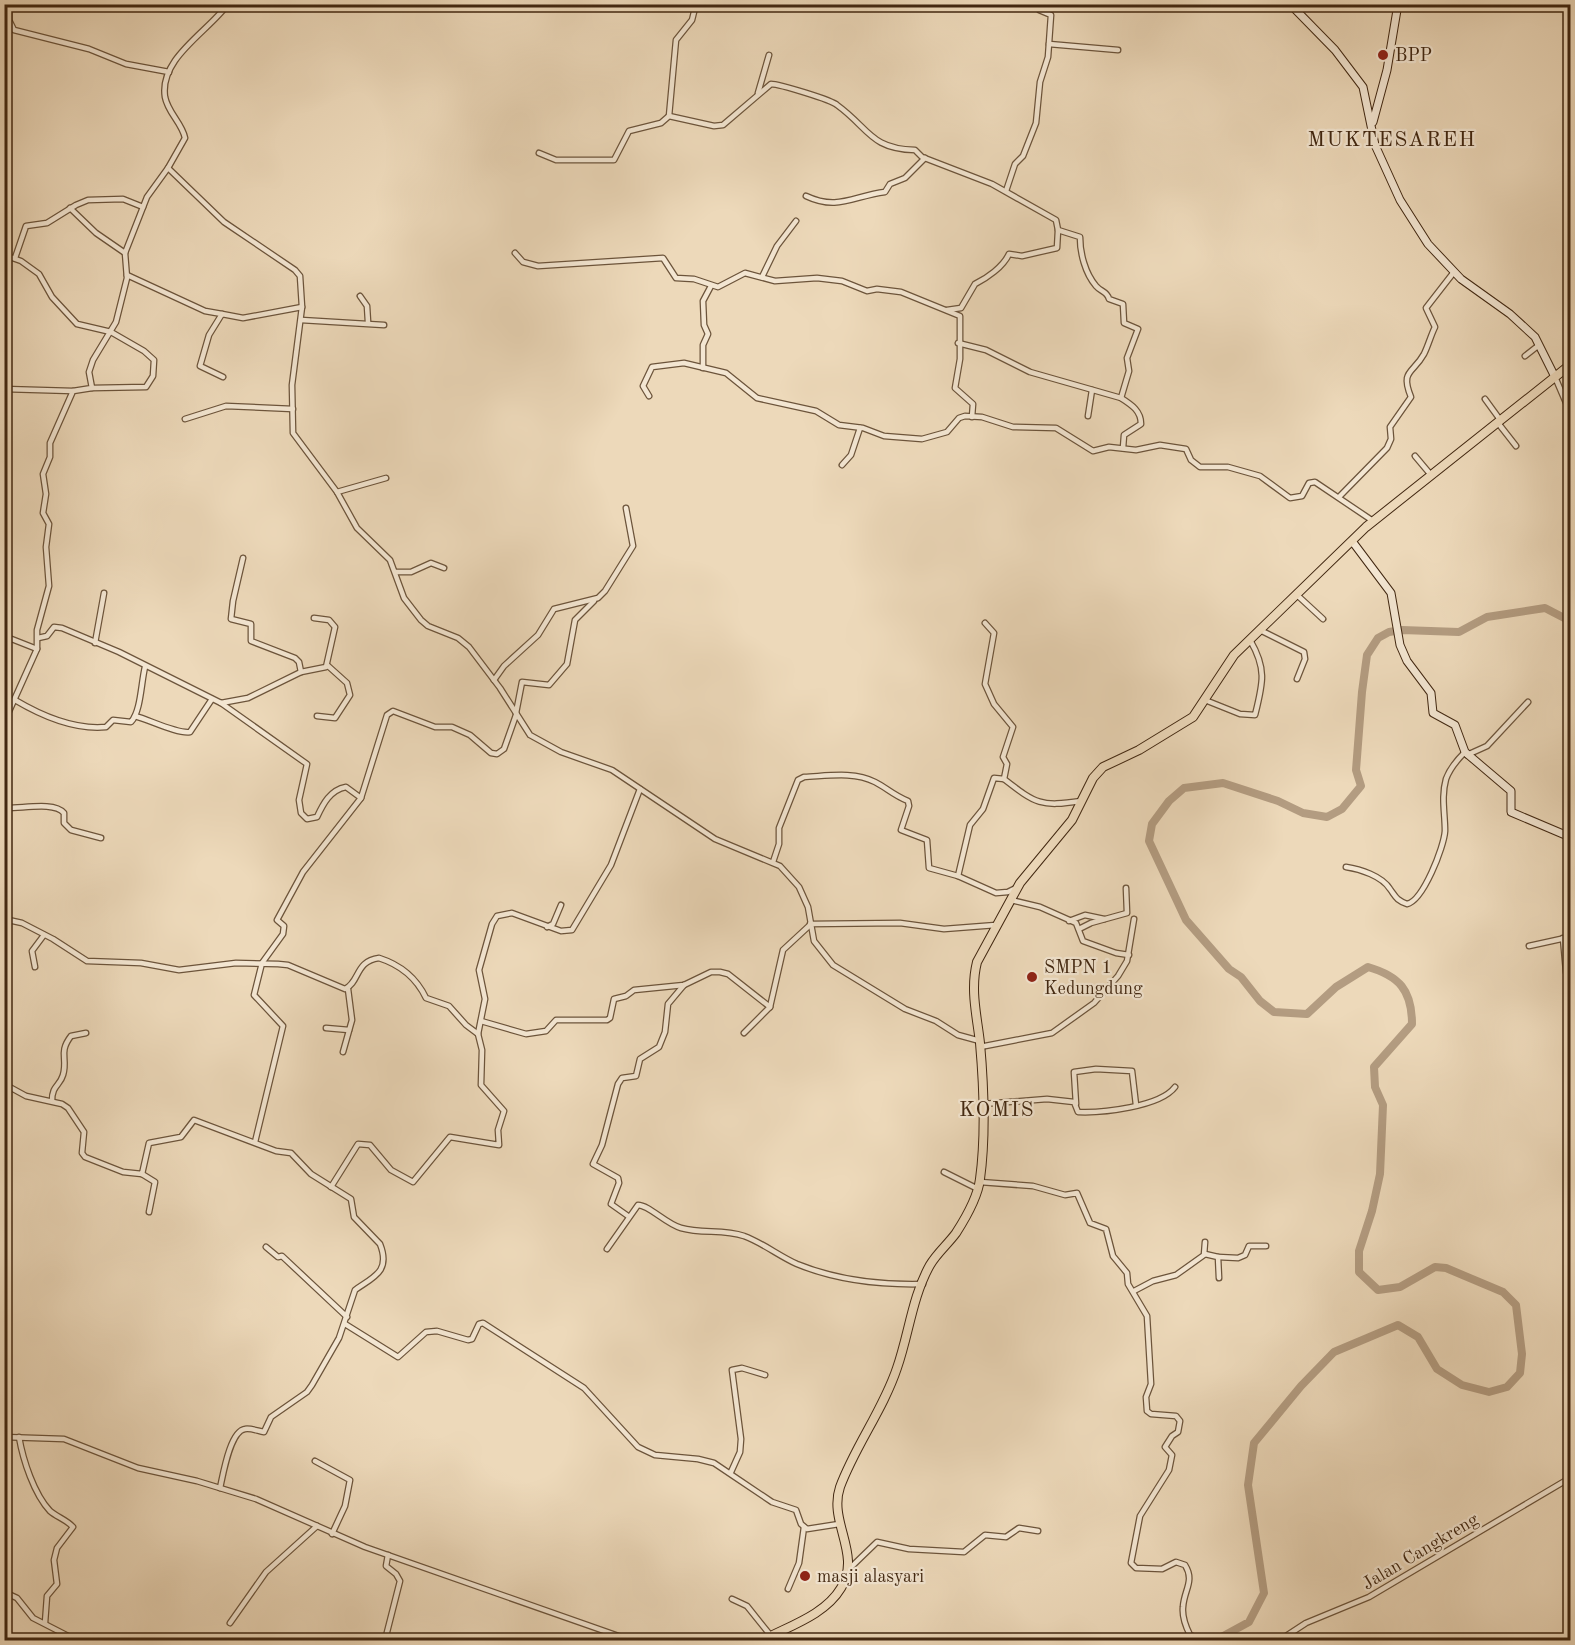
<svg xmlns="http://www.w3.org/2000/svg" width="1575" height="1645" font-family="'Old Standard TT',serif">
<rect width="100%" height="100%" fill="#edd9ba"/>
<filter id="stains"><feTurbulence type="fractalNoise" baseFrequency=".00333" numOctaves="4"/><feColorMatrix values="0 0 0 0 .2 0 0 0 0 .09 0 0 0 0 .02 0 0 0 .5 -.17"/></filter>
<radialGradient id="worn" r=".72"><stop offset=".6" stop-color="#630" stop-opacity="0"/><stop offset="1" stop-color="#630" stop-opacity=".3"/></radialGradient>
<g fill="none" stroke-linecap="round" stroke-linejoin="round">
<path stroke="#b39c81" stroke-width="8" d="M1216,1640L1249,1622L1264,1593L1248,1485L1254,1443L1301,1386L1334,1352L1398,1325L1418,1337L1437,1369L1462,1385L1489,1392L1507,1387L1520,1373L1522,1354L1516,1305L1503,1292L1446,1268L1435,1267L1400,1287L1378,1290L1359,1272V1251L1372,1211L1380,1174L1383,1105L1375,1087L1374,1067L1412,1024C1412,990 1399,976 1368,967L1336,987L1307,1014L1274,1012L1260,1001L1241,977L1229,969L1186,920L1149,841L1152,824L1169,801L1184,788L1223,783L1278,801L1303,813L1327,817L1342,809L1361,786L1356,770L1362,692L1367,655L1378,638L1389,632L1402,630L1459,632L1487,617L1545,608L1570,621"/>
<defs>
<g id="street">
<path d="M9,4V20L14,30L89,49L126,64L169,72"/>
<path d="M228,4C208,32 159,58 165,97C168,113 182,123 185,138L168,168L224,222L295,270L300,276L302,307L292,385L293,433L337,492L357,528L390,560L404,598L421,620L428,626L458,638L469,647L500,688L530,735L561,752L612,770L715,839L780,866L799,887L808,907L814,941L833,965L905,1009L936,1021L958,1035L980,1041"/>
<path d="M1049,44L1118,50"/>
<path d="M758,93L769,55"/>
<path d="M669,116L676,40L692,20L696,4"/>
<path d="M539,153L556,160H614L629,131L661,123L669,116L714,126L723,125L771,84C779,84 832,100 837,105C869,128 870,149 915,150L922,157L992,184L1056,220L1058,230L1080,237C1080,253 1085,273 1096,286C1101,292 1107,291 1109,299L1123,304L1124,323L1138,329L1127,358L1129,371L1121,398"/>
<path d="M1006,191L1015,164L1023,156L1036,123L1040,82L1048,57L1051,15L1039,10L1038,4"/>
<path d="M806,196C838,211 853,196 885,192L890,184L905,178L925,158"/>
<path d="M70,208L96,233L125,253"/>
<path d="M515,253L523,262L538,266L663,258L676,278L694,279L718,287L745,273L775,281L817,278L842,281L867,291L877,289L901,292L960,316V359L955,388L973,404L972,417"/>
<path d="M4,255L21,261L39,274L52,297L77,324L111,332L144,351L154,360L153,376L146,387L92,388"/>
<path d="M15,258L26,226L47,223L76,205L88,200L123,199L143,207"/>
<path d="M127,275L205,311L222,314"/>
<path d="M762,277L777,246L796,221"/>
<path d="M360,296L367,306L368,322"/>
<path d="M947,310L961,308L975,284C987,278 1003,267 1009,254L1022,256L1057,248L1058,230"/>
<path d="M301,320L384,325"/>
<path d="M958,343L986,350L1030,372L1121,398C1132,405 1141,411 1141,424L1124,435L1123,448"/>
<path d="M1525,356L1539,345"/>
<path d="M703,368V345L708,334L704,325L703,301L711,286"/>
<path d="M223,377L200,366L209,335L222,314L243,318L302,307"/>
<path d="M1555,377L1570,412"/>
<path d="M4,389L73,391"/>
<path d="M649,396L643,386L652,367L684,363L726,373L757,398L816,411L839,425L863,428L884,436L922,439L947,432L959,418L965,416L982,417L1013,427L1056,428L1093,451L1109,447L1136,450L1160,445L1186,449L1191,460L1200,467H1228L1260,476L1290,498L1302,496L1309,483L1315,482L1373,521"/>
<path d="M1485,399L1501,421"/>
<path d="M1088,416L1092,390"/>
<path d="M185,419L226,406L293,409"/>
<path d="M1498,423L1516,446"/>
<path d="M1415,456L1431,475"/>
<path d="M842,465L851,455L860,428"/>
<path d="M337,492L386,478"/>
<path d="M1339,497L1387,448L1391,439L1390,427L1411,397C1400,370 1413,374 1424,354C1428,346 1431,335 1435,327L1426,308L1454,272"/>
<path d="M243,558L233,601L231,619L251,624V641L295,658L299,662L301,672"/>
<path d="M396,572H411L431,563L444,568"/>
<path d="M1297,595L1323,619"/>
<path d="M985,623L994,633L985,684L994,704L1013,727L1003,757L1007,764L1004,779C1036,804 1041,807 1081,801"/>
<path d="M1260,630L1304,652L1305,659L1297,679"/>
<path d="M4,636L37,649"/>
<path d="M38,638L47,636L54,627L62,628L119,652L221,703L248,698L301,672L326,667L335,627L329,620L314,618"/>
<path d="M95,643L104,593"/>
<path d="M494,680L504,666L538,635L554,609L598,598L605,591L633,546L626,508"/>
<path d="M15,700C42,716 75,730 106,727L113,720L131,722C141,711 141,683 145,667"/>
<path d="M1205,700L1240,714L1255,715C1263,683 1267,669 1250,640"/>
<path d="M221,703L307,764L299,800L301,813L307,819L317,817C323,804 330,790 346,787L361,798"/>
<path d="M516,713L522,682L549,685L567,664L575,620L594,601"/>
<path d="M135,716C150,720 177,734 190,732L212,699"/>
<path d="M317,716L335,718L350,695L347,683L327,665"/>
<path d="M4,755L6,718L37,649V630L49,586L46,547L49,524L43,513L46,494L43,474L50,457V443L73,391L92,388L89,372L93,360L116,322L127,278L125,253L147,197L168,168"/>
<path d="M1467,755L1487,746L1528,702"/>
<path d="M4,808C21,809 54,801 64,813V823L71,830L101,838"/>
<path d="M773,862L779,844V828L798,780L804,777C827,776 854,771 875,782C887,788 893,795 908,801L909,806L901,830L927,840L929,868L958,876L996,893L1008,892L1014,889"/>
<path d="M1346,867C1360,869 1382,876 1390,889C1396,897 1396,900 1407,904C1423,901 1444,847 1445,831C1445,813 1441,797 1446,779C1450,768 1457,760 1465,752"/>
<path d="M958,876L970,825L983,809L994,778L1004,779"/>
<path d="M1011,900L1040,907L1076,923L1083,941L1116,953L1129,955"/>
<path d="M4,919L22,923L53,939L87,961L141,963L179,970L236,963L278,964L288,965L345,989C360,982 355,961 379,958C401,965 416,977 426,998L449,1006L466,1025L478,1034"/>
<path d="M1069,921L1085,915L1104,919"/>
<path d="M1568,923V937"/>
<path d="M810,924L900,923L944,929L996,925"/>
<path d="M547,927L553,924L561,905"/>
<path d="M1079,929L1091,923L1127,913L1126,888"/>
<path d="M1563,938L1566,972"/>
<path d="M1529,946L1570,937"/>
<path d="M35,967L32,951L44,935"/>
<path d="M481,1021L526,1034L546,1031L556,1020H607L610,1018L614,999L626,996L634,990L684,985L711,972H720L728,974L770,1007"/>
<path d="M326,1028L349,1030"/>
<path d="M744,1033L770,1007L783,950L810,925"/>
<path d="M980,1047L1052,1033L1094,1003L1118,976L1127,961L1134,919"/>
<path d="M343,1052L352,1020L348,989"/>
<path d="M4,1084L26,1096L62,1104L68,1108L84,1132L82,1153L85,1157L123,1172L142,1174L149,1143L181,1137L194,1120L276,1151L291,1153L311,1174L351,1199L354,1217L380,1244C391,1272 373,1277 355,1290L339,1338L312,1385L307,1392L271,1417L264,1432C258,1431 251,1428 245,1429C230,1431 223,1475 220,1488"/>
<path d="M52,1101C52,1085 60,1086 63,1075C68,1058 58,1053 71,1036L86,1033"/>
<path d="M983,1104L1047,1099L1074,1102L1078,1112C1102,1113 1160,1107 1175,1087"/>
<path d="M1076,1104L1074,1072L1096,1069L1132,1071L1136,1105"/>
<path d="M255,1142L283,1026L254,995L262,963L283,934L284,926L277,920L303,872L361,798L387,715L393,711L435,727H452L470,735L491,753L497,754L504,749L516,715"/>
<path d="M944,1172L978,1189"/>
<path d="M142,1174L155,1182L149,1212"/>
<path d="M980,1182L1033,1186L1065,1195L1077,1193L1090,1223L1106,1229L1113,1256L1127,1273L1128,1284L1147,1316L1151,1384L1146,1397L1147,1411L1151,1414L1176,1416L1180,1421L1178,1432L1172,1436L1165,1447L1172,1455L1169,1470L1140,1516L1131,1563L1136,1568L1162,1569L1176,1562L1185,1565C1195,1581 1184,1590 1183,1607C1182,1616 1186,1627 1190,1635L1202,1640"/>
<path d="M331,1187L358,1144L370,1145L391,1170L413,1182L450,1137L499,1145L498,1130L504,1111L481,1085L482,1050L478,1034L485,999L479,970L492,924L497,916L512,913L561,931L572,930L611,865L640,789"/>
<path d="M628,1216L611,1204L619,1183L618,1178L593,1164L602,1145L618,1084L622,1078L636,1076L640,1059L659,1047L665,1032L668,1004L684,985"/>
<path d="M266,1247L278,1257L282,1256L347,1317"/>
<path d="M607,1249L638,1205C649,1205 666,1224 681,1228C702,1234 723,1229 744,1236C763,1243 779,1256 797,1264C836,1280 881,1285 923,1284"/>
<path d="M1205,1254L1218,1257L1219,1278"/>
<path d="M1218,1257L1238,1258L1245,1255L1249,1246H1266"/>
<path d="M1134,1291L1153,1281L1176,1275L1204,1255L1205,1242"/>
<path d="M345,1324L398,1357L426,1332L437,1331L468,1340L472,1339L479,1324L483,1323L584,1388L638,1447L655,1455L698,1459L714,1463L772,1502L796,1510L801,1524L807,1529L839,1524"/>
<path d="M4,1437L64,1439L138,1468L197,1481L256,1499L365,1547L630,1640"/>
<path d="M19,1437C23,1460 34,1494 50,1511C57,1517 67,1520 73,1527L57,1548L54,1560L57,1584L47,1596L45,1623"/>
<path d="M315,1461L350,1480L345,1506L332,1534"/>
<path d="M731,1472L740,1452L741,1439L732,1370L742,1368L765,1375"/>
<path d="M847,1571L877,1542L909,1549L964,1552L985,1535L1006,1537L1019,1528L1038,1531"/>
<path d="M788,1589L799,1563L804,1527"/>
<path d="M4,1592L17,1598L33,1618L76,1640"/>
<path d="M732,1599L747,1606L771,1636"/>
<path d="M230,1623L266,1572L317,1526"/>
<path d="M385,1640L400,1581L396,1574L386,1566L388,1555"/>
<path d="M1280,1640L1306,1623L1369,1597L1570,1478"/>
</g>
<g id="secondary">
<path d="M1290,4L1335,50L1363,87L1375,145L1400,200L1428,244L1461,279L1510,314L1535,337L1555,377"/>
<path d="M1373,122L1387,70L1398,4"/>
<path d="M1352,541L1391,593L1400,645L1407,661L1431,693L1433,713L1455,725L1465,752L1511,791V812L1570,837"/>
</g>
<path id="primary" d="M763,1640C789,1626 825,1615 841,1588C862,1554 828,1522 840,1487C855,1446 883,1410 897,1368C909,1334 912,1297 930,1265C937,1253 948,1244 956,1233C965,1219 978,1196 980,1179C986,1135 984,1088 980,1043C977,1016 970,990 977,962L1020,883L1072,820L1093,778L1103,767L1139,750L1193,717L1234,655L1366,527L1570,365"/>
</defs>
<use href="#street" stroke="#6c543b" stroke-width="7"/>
<use href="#secondary" stroke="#412711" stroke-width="9"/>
<use href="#primary" stroke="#412711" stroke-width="10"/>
<use href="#street" stroke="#f3e6d2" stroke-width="4.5"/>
<use href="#secondary" stroke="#f3e6d2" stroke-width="7"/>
<use href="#primary" stroke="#edd9ba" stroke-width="8"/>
</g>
<g fill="#8f2418" stroke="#f3e6d2" stroke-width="2">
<circle cx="1383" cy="55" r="6"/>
<circle cx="1032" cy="977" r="6"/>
<circle cx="805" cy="1576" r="6"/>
</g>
<g text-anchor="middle" stroke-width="4.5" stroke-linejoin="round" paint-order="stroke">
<g font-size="18" fill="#412711" stroke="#f3e6d2" text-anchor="start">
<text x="1395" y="61">BPP</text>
<text x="1044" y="973">SMPN 1<tspan x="1044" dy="21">Kedungdung</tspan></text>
<text x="817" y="1582">masji alasyari</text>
</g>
<g font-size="18" fill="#412711" stroke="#f3e6d2">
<text transform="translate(1420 1551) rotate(-31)" y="6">Jalan Cangkreng</text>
</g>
<g font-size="21" letter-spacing="1.5" fill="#412711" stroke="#f3e6d2">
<text x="1392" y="146">MUKTESAREH</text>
<text x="997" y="1116">KOMIS</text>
</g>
</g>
<rect width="1575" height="1645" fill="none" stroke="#edd9ba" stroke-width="24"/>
<rect x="6" y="6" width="1563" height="1633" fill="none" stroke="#412711" stroke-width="3"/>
<rect x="12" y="12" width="1551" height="1621" fill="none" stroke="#412711" stroke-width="1.5"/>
<rect width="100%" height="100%" filter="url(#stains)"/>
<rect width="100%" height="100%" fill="url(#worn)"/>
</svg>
